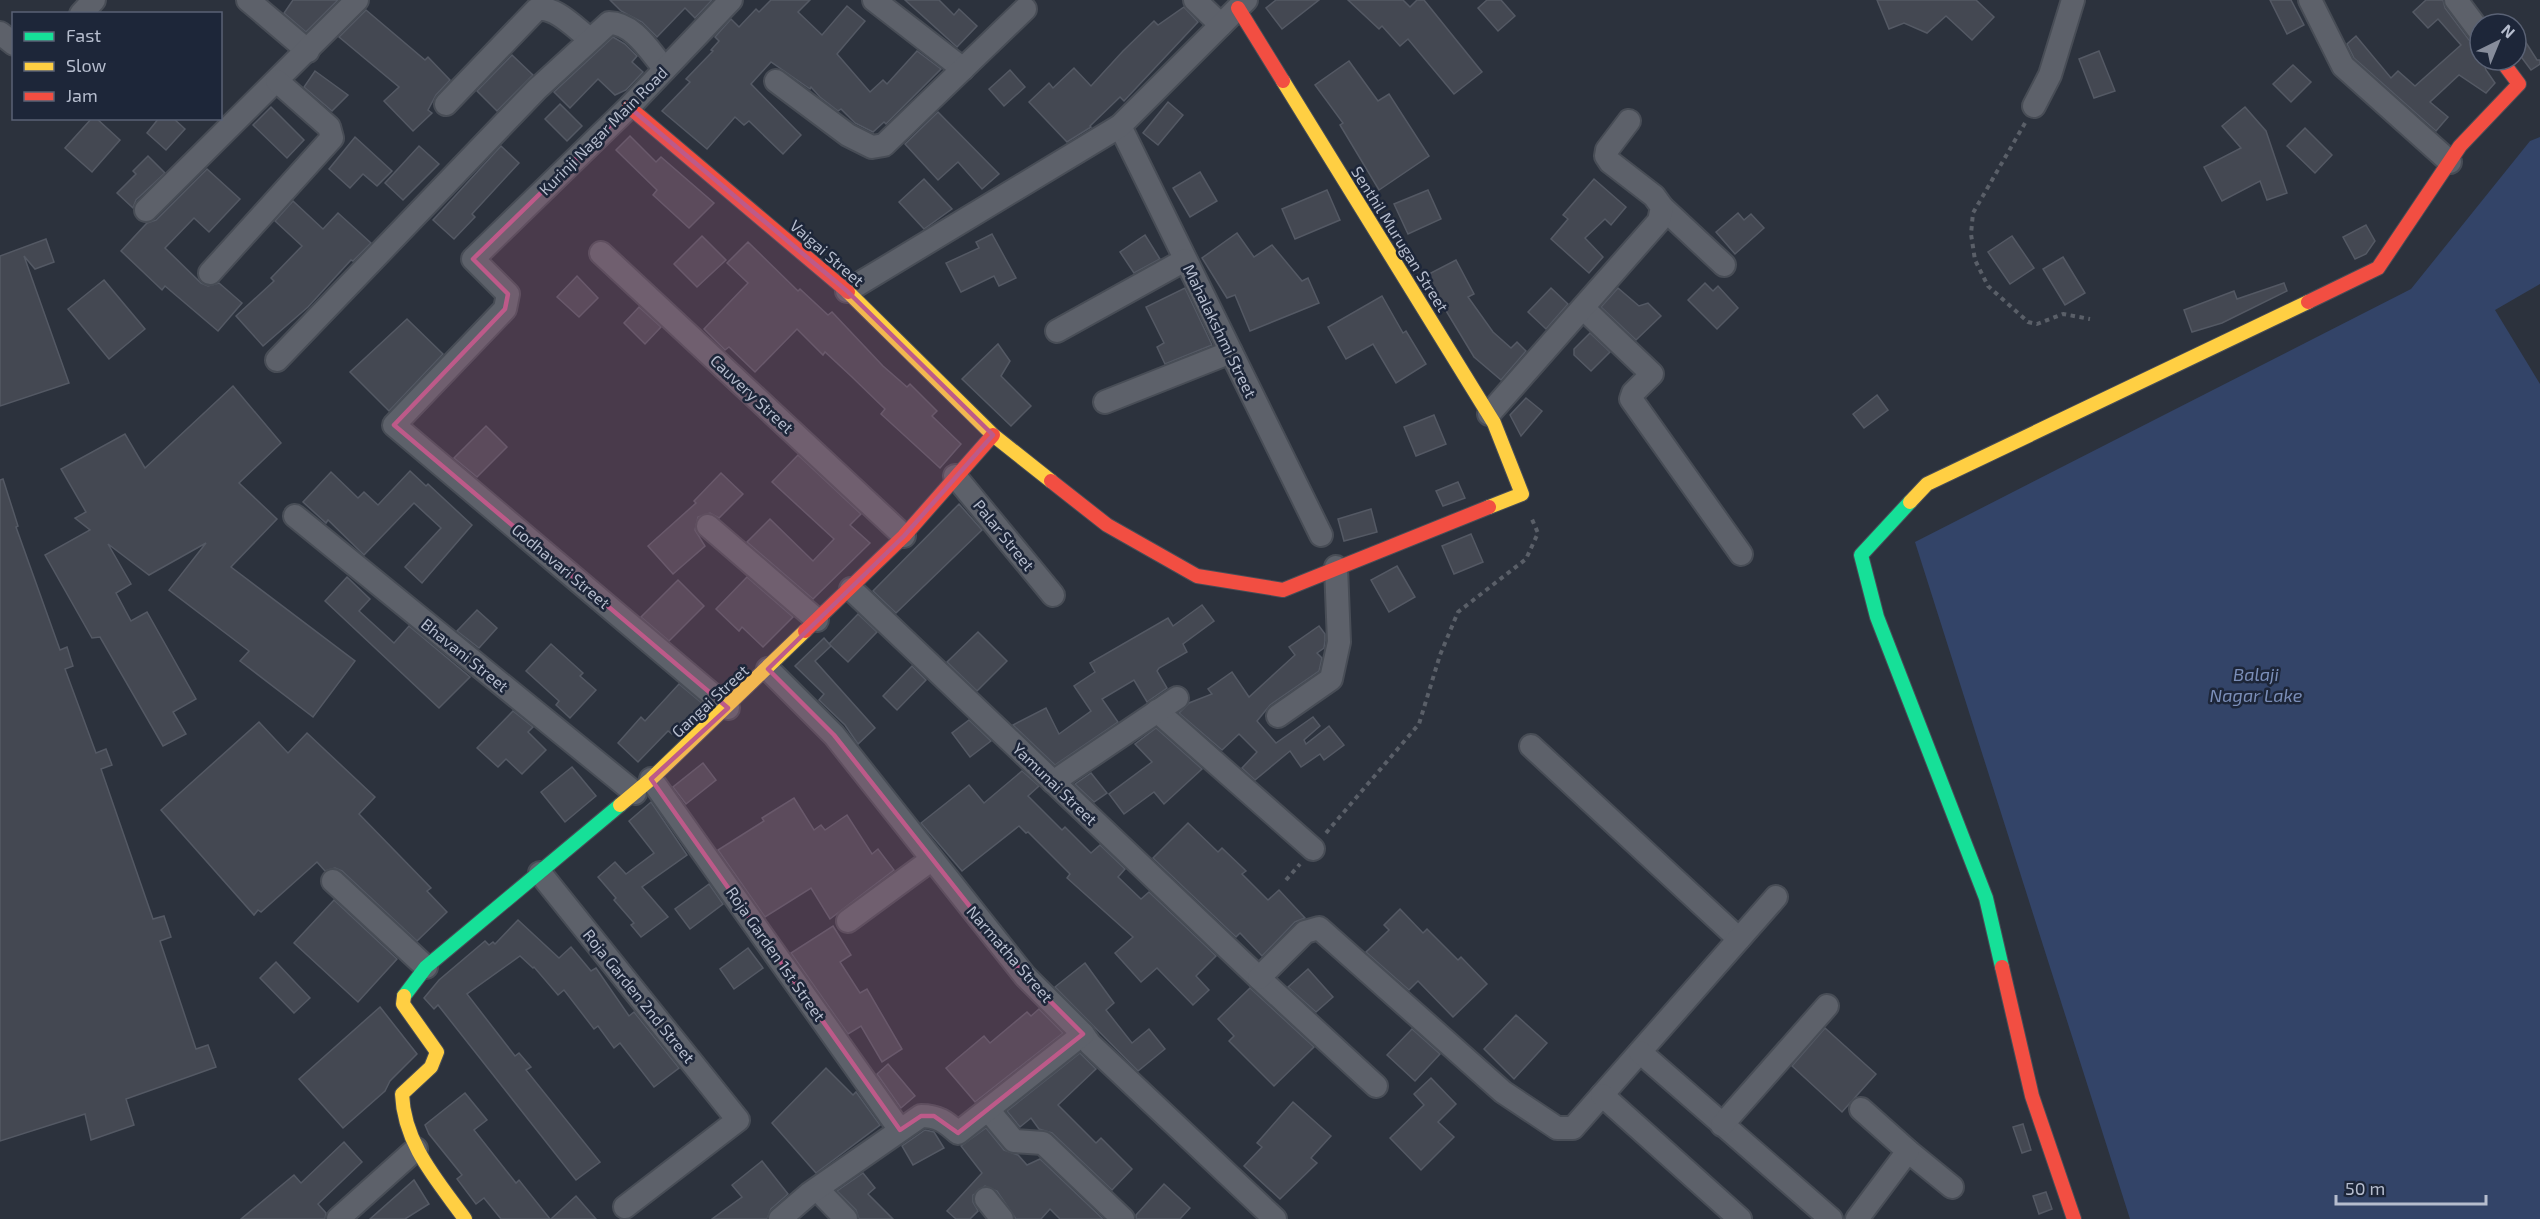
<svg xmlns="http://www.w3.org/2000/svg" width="2540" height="1219" font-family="'Exo 2',sans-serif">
<rect width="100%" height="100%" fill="#2c323d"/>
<path fill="#334468" d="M2540,137V284L2495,310L2540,384V1219H2130L1915,542L2411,289L2530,141Z"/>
<g fill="#444852" stroke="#545964" stroke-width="1.5">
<path d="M293,0H338L306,32L284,13Z"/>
<path d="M610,0H712L695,18L685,8L657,37L642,22L621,11Z"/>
<path d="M771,0H810L798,12L822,35L847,6L865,21L837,54L870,92L883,80L887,84L917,51L941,69L886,124L884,122L873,132L855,123L841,109L838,111L820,97L811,87L810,89L771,62L751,84L801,135L783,154L749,121L744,125L735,117L707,149L662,111L690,82L686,79L713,51L711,50L719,41L715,37L731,19L739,27L756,9L759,12Z"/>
<path d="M905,0H939L954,15L959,9L977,26L957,47Z"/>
<path d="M1276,0H1319L1282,29L1266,8Z"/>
<path d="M1348,0H1403L1410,7L1417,0H1424L1482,72L1454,94L1408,39L1400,46L1382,26L1379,29Z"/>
<path d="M1487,0H1501L1515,16L1498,31L1478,8Z"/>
<path d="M1877,0H1976L1994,17L1972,40L1946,16L1927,33L1904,23L1889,29Z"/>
<path d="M2270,0H2291L2304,25L2287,34Z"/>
<path d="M2426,0H2443L2445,8L2469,40L2480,45V60H2483L2486,70L2495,83L2486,93L2459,75L2430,102L2448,117L2436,131L2354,58L2347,44L2356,36L2391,78L2398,71L2415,86L2461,45L2438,19L2428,28L2413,12Z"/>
<path d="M1184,7L1198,22L1124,101L1120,97L1090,126L1091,127L1067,142L1029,102L1049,83L1053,88L1074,68L1091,86L1123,51L1154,21L1158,25Z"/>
<path d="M366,10L425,60L428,57L450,80L436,95L428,110L432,113L413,131L384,101L399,87L339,37Z"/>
<path d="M2516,27L2537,60H2540V64L2531,70L2516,50Z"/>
<path d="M613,37L625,44L637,56L632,62L643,72L626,90L615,95L598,79L570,108L554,92Z"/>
<path d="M2099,51L2115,91L2094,98L2079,59Z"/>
<path d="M512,55L533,75L497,111L477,91Z"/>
<path d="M1349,61L1378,101L1389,94L1429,156L1379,190L1340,125L1343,123L1315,85Z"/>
<path d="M2293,65L2311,82L2291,102L2273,84Z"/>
<path d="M1010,70L1025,87L1004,106L989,89Z"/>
<path d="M315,71L348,95L332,111L304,87Z"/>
<path d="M1168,102L1183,115L1158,145L1143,133Z"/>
<path d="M560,104L582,126L567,141L545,119Z"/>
<path d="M271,107L304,140L287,158L253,125Z"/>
<path d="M2245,107L2266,131L2287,193L2267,200L2260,181L2222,201L2204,167L2241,148L2222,126Z"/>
<path d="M938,112L999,174L982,189L958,162L938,180L905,144Z"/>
<path d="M92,118H96L120,140L92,172L65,148Z"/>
<path d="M159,118H173L185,129L166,150L147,133Z"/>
<path d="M2305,128L2332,155L2315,173L2287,146Z"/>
<path d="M630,136L656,162L661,157L714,203L689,228L653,195L657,190L616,150Z"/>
<path d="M355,137L392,171L377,186L363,174L350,188L329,169Z"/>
<path d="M419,146L439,164L403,200L385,183Z"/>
<path d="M501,146L519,163L472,214L475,217L454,239L433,220Z"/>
<path d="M148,156L165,173L136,200L133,208L117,193L136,174L133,171Z"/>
<path d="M207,169L240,199L209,232L194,218L165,248L201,283L208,286L219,283L242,303L218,331L165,286L162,290L121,251L147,223L156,220Z"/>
<path d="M1200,172L1217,201L1190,217L1173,188Z"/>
<path d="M924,179L952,209L924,229L899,202Z"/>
<path d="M1594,179L1626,207L1611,225L1605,219L1585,238L1603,257L1589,273L1551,239L1568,219L1563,215Z"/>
<path d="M1327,190L1340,220L1295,239L1282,209Z"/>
<path d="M1428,190L1441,219L1408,234L1394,204Z"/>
<path d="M293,201L323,229L338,213L371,243L353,261L351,260L308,307L263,346L236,316L274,281L271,278L302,246L275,221Z"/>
<path d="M1738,213L1744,220L1751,214L1764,228L1735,254L1716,232Z"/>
<path d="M2366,225L2375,241L2366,254L2355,259L2343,237Z"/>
<path d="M1237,233L1254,257L1272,245L1302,281L1308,278L1319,303L1250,331L1235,295L1227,298L1202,258Z"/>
<path d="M992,234L1016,278L999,286L994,276L961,292L946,263L979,248L976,242Z"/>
<path d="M1145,235L1160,259L1134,273L1120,252Z"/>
<path d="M702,236L726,260L697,287L674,264Z"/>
<path d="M2012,236L2034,268L2010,284L1988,252Z"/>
<path d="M46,239L54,262L35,269L24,256L69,383L0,406V256Z"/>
<path d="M748,242L798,291L800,289L828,315L832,312L883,366L907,387L910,384L937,411L932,416L961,444L940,468L881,414L885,409L852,377L825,352L823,355L797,329L755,372L729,347L725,350L704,329L748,283L727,263Z"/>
<path d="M2063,257L2085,293L2065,305L2043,269Z"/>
<path d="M1456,260L1474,294L1468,297L1493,332L1511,348L1517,342L1526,351L1501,380L1474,357L1425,276Z"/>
<path d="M577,276L598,298L579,317L557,297Z"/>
<path d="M104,280L145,329L109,359L68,309Z"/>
<path d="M1705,283L1713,291L1718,286L1738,308L1717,329L1688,300Z"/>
<path d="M2284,283L2287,291L2222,323L2192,332L2184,310L2234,291L2237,299Z"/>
<path d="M1185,288L1212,345L1165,364L1157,347L1164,343L1146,307Z"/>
<path d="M1551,288L1568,304L1546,329L1528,312Z"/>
<path d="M1618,288L1639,306L1648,303L1661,316L1636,340L1601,307Z"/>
<path d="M1382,296L1403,333L1406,331L1426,364L1396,383L1373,344L1346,359L1328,327Z"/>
<path d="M639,307L661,327L645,344L624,323Z"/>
<path d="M407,319L443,354L389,411L350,372Z"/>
<path d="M1590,333L1610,352L1591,371L1574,355V349Z"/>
<path d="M998,344L1010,361L1001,376L1031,406L1011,426L962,379Z"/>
<path d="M233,386L281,443L239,483L277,519L231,567L355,661L313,717L240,661L249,651L169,590L206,543L149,575L108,544L131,584L116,593L131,621L147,612L196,699L173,712L186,734L163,746L100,637L92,638L45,555L90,530L75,518L86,512L61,469L125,434L145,468Z"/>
<path d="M1877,395L1888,410L1864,428L1853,414Z"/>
<path d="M1526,398L1542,411L1521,436L1510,415Z"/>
<path d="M1434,415L1446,444L1416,456L1404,427Z"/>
<path d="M486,426L507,447L477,477L454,458Z"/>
<path d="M798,455L861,514L850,525L870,543L813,599L747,542L770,519L813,561L834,539L772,482Z"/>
<path d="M410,471L426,486L428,484L472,525L422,583L405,567L441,528L414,503L364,555L328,520L326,523L303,502L331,472L358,498L364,492L378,505Z"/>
<path d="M721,473L743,494L719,518L710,513L698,517L695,530L705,546L673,574L648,546L696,503L694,501Z"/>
<path d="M3,479L18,526L16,527L60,650L67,647L73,666L65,669L96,753L106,749L112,765L101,769L153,919L164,916L171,937L160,941L196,1049L208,1045L216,1067L126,1099L134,1125L91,1140L85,1114L0,1141V480Z"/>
<path d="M1458,482L1465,498L1443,506L1436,491Z"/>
<path d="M959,504L982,530L896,613L873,591Z"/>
<path d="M1371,509L1377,532L1344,541L1338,519Z"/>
<path d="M1471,534L1483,562L1454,574L1442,546Z"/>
<path d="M1397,566L1415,597L1389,612L1371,580Z"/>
<path d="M347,577L370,599L359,611L394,643L409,626L470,677L439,708L325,601Z"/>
<path d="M747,577L793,617L763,647L742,627L739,631L716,609Z"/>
<path d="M678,580L704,606L669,641L641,617Z"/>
<path d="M1202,605L1214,621L1183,644L1187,652L1159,668L1157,671L1167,688L1147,702L1134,680L1102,699L1118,722L1055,765L1013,725L1046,708L1059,734L1091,711L1074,686L1095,672L1090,663L1168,618L1173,626Z"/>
<path d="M477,610L497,628L479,648L457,631Z"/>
<path d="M858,614L877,632L848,662L829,644Z"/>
<path d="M1319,626L1325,634V641L1324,648L1317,653L1322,658L1319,671L1270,705L1257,721L1276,743L1313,717L1320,726L1304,740L1306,744L1329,726L1344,745L1324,760L1320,754L1301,767L1290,751L1255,780L1242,768L1257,752L1239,734L1222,750L1179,713L1189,703L1212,694L1208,689L1232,672L1249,697L1295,655L1289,647Z"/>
<path d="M978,632L1007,661L977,691L947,662Z"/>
<path d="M824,638L831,646L815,661L875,728L858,744L845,725L819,700L824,694L795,666Z"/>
<path d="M551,644L583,673L580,676L596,690L570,718L556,705L559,701L526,671Z"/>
<path d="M912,666L926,680L897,710L883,696Z"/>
<path d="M679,684L703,704L672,734L668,731L638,762L618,743L641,717L645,721Z"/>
<path d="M513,711L533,727L528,732L546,750L522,774L506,759L498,767L477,748Z"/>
<path d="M969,720L991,741L970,757L952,733Z"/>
<path d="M259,722L288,753L307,733L375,797L359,814L431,888L427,891L447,912L417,941L342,871L335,868L325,871L317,862L261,912L258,910L254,915L161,810Z"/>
<path d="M1156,728L1202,769L1164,804L1154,792L1124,814L1109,794L1152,762L1135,744Z"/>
<path d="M703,763L716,780L686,804L673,787Z"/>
<path d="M572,767L596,796L565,822L541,792Z"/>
<path d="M1022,771L1039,786L1028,796L1062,830L1065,827L1091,853L1100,845L1125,869L1118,877L1141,899L1149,892L1216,956L1196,976L1209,990L1193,1005L1157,968L1141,982L1115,953L1133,937L1067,878L1070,874L1028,832L1026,833L1019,826L962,871L921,823L969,785L984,803Z"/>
<path d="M1091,773L1107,793L1094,802L1075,784Z"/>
<path d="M794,798L814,830L821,825L825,830L847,815L872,854L878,849L894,870L830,919L811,888L765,917L718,850L764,821L762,818Z"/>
<path d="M651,802L687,855L642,887L668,917L641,937L631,925L634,923L614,900L616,898L598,877L615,862L626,874L654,853L629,821Z"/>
<path d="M1188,823L1218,852L1222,848L1246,871L1242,874L1268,900L1279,890L1305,918L1295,922L1262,956L1240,933L1236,937L1153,858Z"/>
<path d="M709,884L723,904L690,929L675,909Z"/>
<path d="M334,900L397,959L358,1002L294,943Z"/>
<path d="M1400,909L1423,933L1427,929L1458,960L1461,957L1487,984L1453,1017L1418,981L1409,990L1366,952L1389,930L1384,925Z"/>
<path d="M518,920L559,958L571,947L591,971L596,968L629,1016L634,1012L679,1068L654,1087L620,1043L614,1048L598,1026L594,1029L564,990L558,995L534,967L533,968L520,956L467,994L515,1056L519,1053L531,1067L526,1070L600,1162L576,1180L438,1005L434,1009L424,998L439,980L485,941L489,945L493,942L495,944Z"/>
<path d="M833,926L851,955L840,962L860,993L867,989L902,1049L882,1062L861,1026L848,1034L791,953Z"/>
<path d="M748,948L763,968L734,989L720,969Z"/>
<path d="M276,962L310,998L294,1013L260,978Z"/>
<path d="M1085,963L1114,1003L1106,1010L1132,1043L1149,1029L1165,1049L1138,1071L1055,987Z"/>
<path d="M1308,969L1333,997L1316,1012L1288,987Z"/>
<path d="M1250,988L1314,1047L1274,1086L1229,1041L1234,1036L1218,1019Z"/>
<path d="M380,1007L417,1054L390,1081L385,1091L343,1128L299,1079Z"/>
<path d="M1039,1009L1063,1033L975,1102L946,1068L984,1036L990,1043L1027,1012L1031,1016Z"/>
<path d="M1516,1015L1547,1043L1514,1079L1484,1049Z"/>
<path d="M1825,1028L1876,1074L1842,1112L1792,1066Z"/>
<path d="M1412,1029L1440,1054L1415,1081L1387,1055Z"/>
<path d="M1080,1053L1096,1069L1058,1105L1096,1143L1101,1138L1132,1169L1112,1190L1052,1133L1039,1129L1031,1118L1020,1127L1007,1111Z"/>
<path d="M888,1064L915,1096L901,1108L877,1074Z"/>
<path d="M826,1068L853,1095L856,1092L880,1125L816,1173L772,1123Z"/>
<path d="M1431,1078L1456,1104L1438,1122L1454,1137L1421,1170L1390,1138L1424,1105L1414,1094Z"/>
<path d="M465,1093L487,1120L474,1130L516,1183L519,1180L550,1219H501L484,1198L476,1204L457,1179L462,1175L429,1134L425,1125Z"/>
<path d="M1293,1102L1331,1136L1311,1158L1317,1163L1280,1199L1244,1166L1262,1147L1257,1143Z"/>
<path d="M2023,1124L2031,1150L2022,1153L2013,1127Z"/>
<path d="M986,1128L1004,1150L1018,1155L1027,1165L1040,1159L1103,1219H1060L1050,1209L1041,1219H1016L997,1191L985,1186L973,1195V1202L978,1211L970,1219H956L947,1211L982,1173L961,1146Z"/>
<path d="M925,1130L934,1132L944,1148L913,1165L902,1146Z"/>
<path d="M344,1142L362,1162L318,1204L326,1213L325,1219H241L294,1175L301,1183Z"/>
<path d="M762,1161L788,1194L771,1209L767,1219H712L742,1197L732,1185Z"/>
<path d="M863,1173L875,1188L868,1194L893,1219H859L856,1210L837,1191Z"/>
<path d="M414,1180L429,1204L405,1219H370Z"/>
<path d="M1164,1184L1190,1208L1180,1219H1136V1215Z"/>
<path d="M2046,1192L2052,1209L2039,1214L2033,1196Z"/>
<path d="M576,1196L596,1219H551Z"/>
</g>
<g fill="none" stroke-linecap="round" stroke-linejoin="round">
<defs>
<g id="street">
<path d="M248,0L308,51"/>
<path d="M874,0L963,69"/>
<path d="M1195,0L1221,25"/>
<path d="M2310,0L2343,66L2450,162"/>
<path d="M2456,0L2480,32"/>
<path d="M81,14L94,0"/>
<path d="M0,33L14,44"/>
<path d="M776,81L848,135L872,147L884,145L1025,9"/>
<path d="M446,104L536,10C554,4 576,29 590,39"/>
<path d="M2034,106L2050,75L2073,0"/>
<path d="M1120,126L1321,535"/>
<path d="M1662,207L1724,265"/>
<path d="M146,210L357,0"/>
<path d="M601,253L904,536"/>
<path d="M210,273L332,138L329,127L277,81"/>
<path d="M847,291L1120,126L1246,0"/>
<path d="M1583,308L1652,374L1633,393L1631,399L1741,554"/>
<path d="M1057,331L1185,260"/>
<path d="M277,360L537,89L609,23C634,23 650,52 665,69"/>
<path d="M1105,402L1231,352"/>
<path d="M1489,414L1659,221L1662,207L1654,196L1610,162L1606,156L1607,150L1629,121"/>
<path d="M955,476L1053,595"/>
<path d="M295,516L635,793"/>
<path d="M708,526L817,620"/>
<path d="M851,589L1259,978L1376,1086"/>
<path d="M768,669L834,735L1025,976L1083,1034L1090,1044L1275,1219"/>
<path d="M728,708L394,425L505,309L508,294L473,259L629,107L731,0"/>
<path d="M1157,711L1313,849"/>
<path d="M1278,716L1331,679L1339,642L1336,567"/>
<path d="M1531,746L1739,939"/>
<path d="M651,779L900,1130"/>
<path d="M1053,782L1177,698"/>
<path d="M540,873L738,1120L625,1207"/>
<path d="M333,881L426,967"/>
<path d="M848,921L931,860"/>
<path d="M1259,978L1305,932L1319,928L1503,1092L1557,1128H1573L1776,897"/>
<path d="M1640,1052L1831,1219"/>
<path d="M1602,1095L1740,1219"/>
<path d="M989,1111L1014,1141L1043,1143L1123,1219"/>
<path d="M1722,1125L1827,1006"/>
<path d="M1908,1151L1952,1187"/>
<path d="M817,1189L846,1219"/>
<path d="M986,1199L1002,1219"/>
<path d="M338,1219L416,1149"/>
<path d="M780,1219L809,1194L921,1116C938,1116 946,1122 958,1133L1083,1034"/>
<path d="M1857,1219L1908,1151L1861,1109"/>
</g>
<g id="fast">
<path d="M1910,502L1861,555L1877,617L1986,898L2002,967"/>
<path d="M404,996L426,967L620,805"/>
</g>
<g id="slow">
<path d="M1283,81L1494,423L1522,494L1489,507"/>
<path d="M848,292L993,435L1051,481"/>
<path d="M1910,502L1927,484L2308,302"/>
<path d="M620,805L651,779L805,631"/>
<path d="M404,996L403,1004L437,1052L431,1067L402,1094C404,1144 437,1180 465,1219"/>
</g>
<g id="jam">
<path d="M1238,8L1283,81"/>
<path d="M629,107L848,292"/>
<path d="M2308,302L2378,268L2460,146L2519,84L2501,60"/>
<path d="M1051,481L1107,525L1197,576L1283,590L1489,507"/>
<path d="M805,631L904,536L993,435"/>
<path d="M2002,967L2032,1096L2074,1219"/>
</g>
</defs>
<use href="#street" stroke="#484d56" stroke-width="26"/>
<use href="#fast" stroke="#484d56" stroke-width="16"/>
<use href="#slow" stroke="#484d56" stroke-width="16"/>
<use href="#jam" stroke="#484d56" stroke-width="16"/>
<g stroke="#5a5f68" stroke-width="4" stroke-dasharray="4.5 4.5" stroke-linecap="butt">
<path d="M2025,123L1973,213L1971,234L1975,260L1988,286L2028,322L2037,324L2063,314L2090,319"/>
<path d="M1326,833L1419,724L1440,655L1458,612L1526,559L1538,533L1531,517"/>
<path d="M1286,880L1300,864"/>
</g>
<use href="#street" stroke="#5d616a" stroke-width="22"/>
<use href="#fast" stroke="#16e098" stroke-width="14"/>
<use href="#slow" stroke="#ffcf43" stroke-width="14"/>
<use href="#jam" stroke="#f24e42" stroke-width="14"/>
</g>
<path fill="#bd5a89" fill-opacity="0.2" stroke="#bd5a89" stroke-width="4.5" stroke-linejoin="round" d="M629,107L847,291L993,435L904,536L768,669L834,735L1025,976L1083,1034L958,1133L934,1116H921L900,1130L651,779L728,708L394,425L505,309L508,294L473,259Z"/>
<g text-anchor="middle" stroke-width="5" stroke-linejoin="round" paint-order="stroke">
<g font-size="16" fill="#b6bdce" stroke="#1d2639">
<text transform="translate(603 131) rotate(-45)" y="6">Kurinji Nagar Main Road</text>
<text transform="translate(1400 239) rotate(58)" y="6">Senthil Murugan Street</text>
<text transform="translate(827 253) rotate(41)" y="6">Vaigai Street</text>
<text transform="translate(1220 331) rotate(64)" y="6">Mahalakshmi Street</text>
<text transform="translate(752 394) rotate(43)" y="6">Cauvery Street</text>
<text transform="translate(1004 535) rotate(51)" y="6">Palar Street</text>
<text transform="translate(561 566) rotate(40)" y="6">Godhavari Street</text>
<text transform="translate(465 655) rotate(39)" y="6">Bhavani Street</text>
<text transform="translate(710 701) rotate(-43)" y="6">Gangai Street</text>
<text transform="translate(1055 784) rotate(44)" y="6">Yamunai Street</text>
<text transform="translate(776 954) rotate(55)" y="6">Roja Garden 1st Street</text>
<text transform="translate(1010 954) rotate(49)" y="6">Narmatha Street</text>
<text transform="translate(639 996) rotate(51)" y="6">Roja Garden 2nd Street</text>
</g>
<g font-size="18" font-style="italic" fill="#7b8eb8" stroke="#1d2639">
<text x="2256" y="681">Balaji<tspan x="2256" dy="21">Nagar Lake</tspan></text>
</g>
</g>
<rect x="12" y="12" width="210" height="108" fill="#1d2639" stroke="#5a6275" stroke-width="1.5"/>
<rect x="24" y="32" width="30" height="9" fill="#16e098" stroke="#5a6275" stroke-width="1.5"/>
<text x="66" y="42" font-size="18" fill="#b6bdce">Fast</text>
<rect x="24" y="62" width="30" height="9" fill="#ffcf43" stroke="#5a6275" stroke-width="1.5"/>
<text x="66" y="72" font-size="18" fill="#b6bdce">Slow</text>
<rect x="24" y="92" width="30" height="9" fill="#f24e42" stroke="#5a6275" stroke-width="1.5"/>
<text x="66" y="102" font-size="18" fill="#b6bdce">Jam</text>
<g transform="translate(2498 42) rotate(43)"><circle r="28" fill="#1d2639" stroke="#5a6275" stroke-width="1.5"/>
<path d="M0-4.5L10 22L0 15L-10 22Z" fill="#868c9b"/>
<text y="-9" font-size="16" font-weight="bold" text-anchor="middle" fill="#b6bdce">N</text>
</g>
<path d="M2336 1195v9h150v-9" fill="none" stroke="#b6bdce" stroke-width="3"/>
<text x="2345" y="1195" font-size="18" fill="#b6bdce" stroke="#1d2639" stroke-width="4.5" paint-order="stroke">50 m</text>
</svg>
